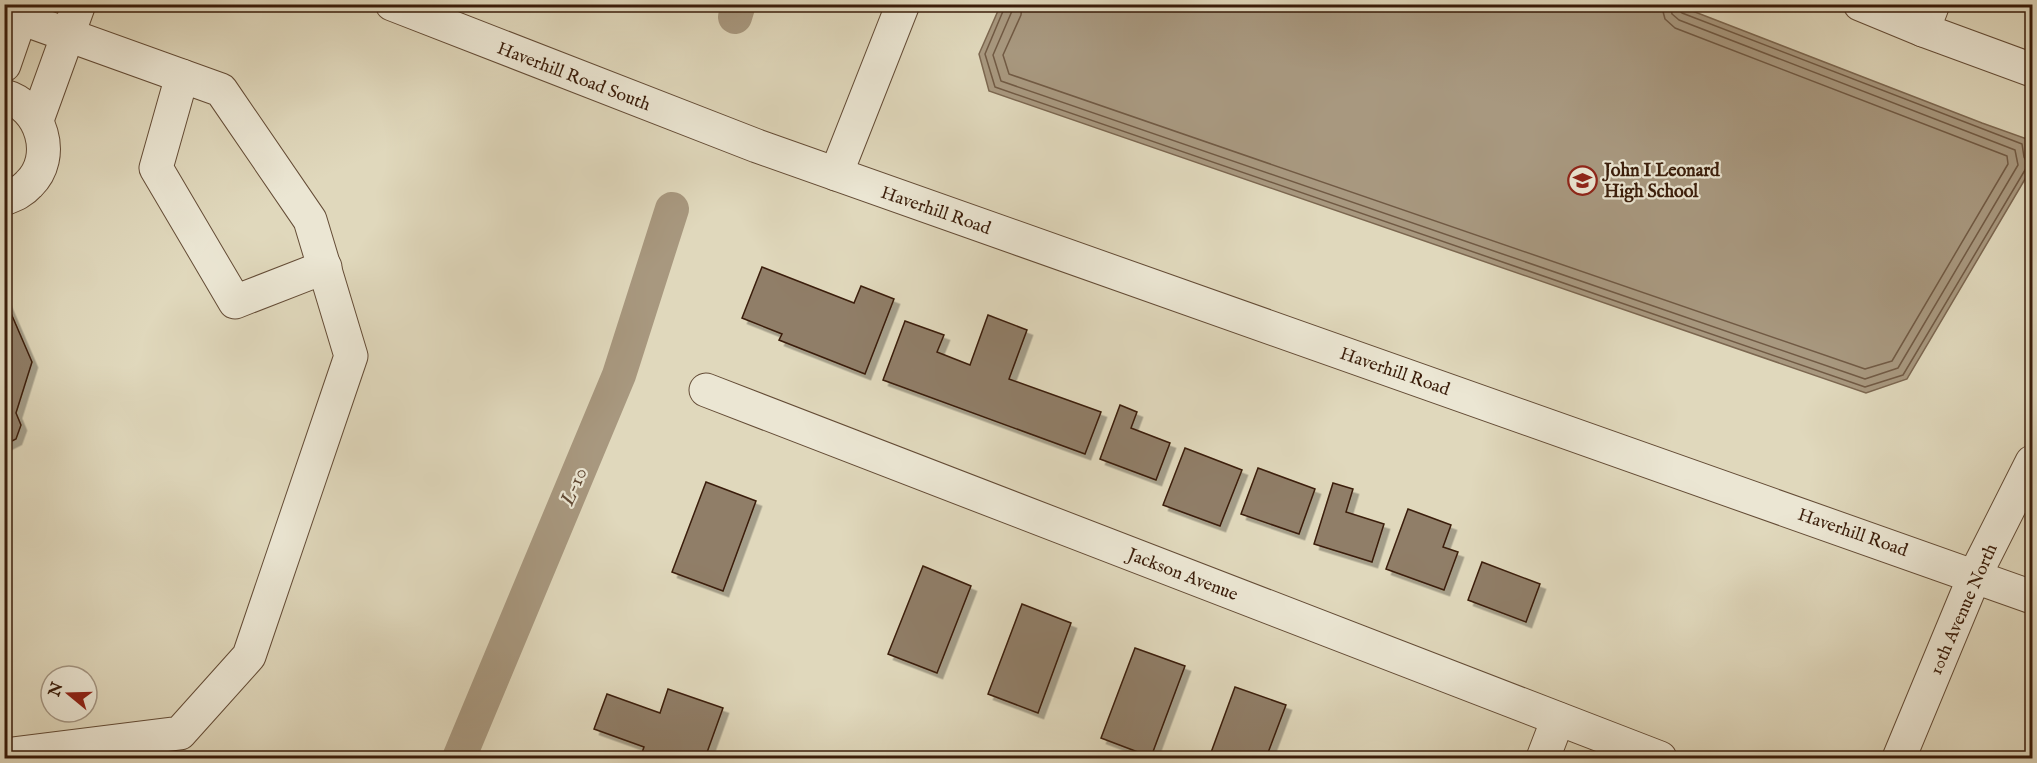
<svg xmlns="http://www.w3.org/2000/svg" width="2037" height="763" font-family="'IM FELL English',serif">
<defs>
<filter id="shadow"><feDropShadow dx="5.5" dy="5.5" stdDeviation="0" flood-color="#0004"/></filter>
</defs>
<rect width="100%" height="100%" fill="#e0d8bc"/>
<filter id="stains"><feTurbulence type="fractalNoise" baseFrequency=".00333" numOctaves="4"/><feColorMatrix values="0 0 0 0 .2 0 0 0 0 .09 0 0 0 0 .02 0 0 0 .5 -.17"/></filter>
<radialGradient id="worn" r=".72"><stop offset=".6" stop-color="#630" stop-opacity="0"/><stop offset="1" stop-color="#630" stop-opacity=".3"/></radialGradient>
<path fill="#a8987f" stroke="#7c6750" stroke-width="1.5" d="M1001,4L1677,5L1982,123L2027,139L2031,169L1907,379L1866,393L989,91L979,54Z"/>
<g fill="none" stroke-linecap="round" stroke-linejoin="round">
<g stroke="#715a44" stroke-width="1.5">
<path d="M1006,4L985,54L995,87L1865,387L1903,375L2028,165L2024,157L2022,144L1682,13L1678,9V4"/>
<path d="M1013,4L1012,11L993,55L1001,81L1865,379L1898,368L2018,165L2015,150L1679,20L1672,14L1670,4"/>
<path d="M1022,4L1021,15L1003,55L1009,74L1865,369L1892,361L2008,164L2007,156L1675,28L1665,19L1661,4"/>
</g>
<g stroke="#a8987f" stroke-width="34">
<path d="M735,17L739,4"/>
<path d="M459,758L619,375L672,209"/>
</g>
</g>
<g fill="#907e67" stroke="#3a1d0a" stroke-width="1.5" filter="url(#shadow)">
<path d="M762,267L854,303L861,286L894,299L865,374L779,340L782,334L742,318Z"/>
<path d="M4,297L32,362L16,413L21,425L16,439L4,445Z"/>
<path d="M988,315L1027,330L1009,379L1101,412L1085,454L883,380L905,321L944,335L937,352L970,365Z"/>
<path d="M1120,405L1137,412L1131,428L1170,443L1156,480L1100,459Z"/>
<path d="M1185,448L1242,470L1220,526L1163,505Z"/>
<path d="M1258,468L1315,489L1299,534L1241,514Z"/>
<path d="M706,482L756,501L723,591L672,572Z"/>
<path d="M1333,483L1353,489L1346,512L1384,524L1372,562L1314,544Z"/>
<path d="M1408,509L1451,525L1443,547L1458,552L1444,590L1386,569Z"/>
<path d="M1482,562L1540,584L1526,622L1468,600Z"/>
<path d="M923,566L971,586L937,673L888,654Z"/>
<path d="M1022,604L1071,623L1038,713L988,694Z"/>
<path d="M1135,648L1185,666L1151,757L1101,738Z"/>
<path d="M1235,687L1286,705L1266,758H1209Z"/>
<path d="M668,689L723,708L705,758H640L644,747L594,729L607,694L660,713Z"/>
</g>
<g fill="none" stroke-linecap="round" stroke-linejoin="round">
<defs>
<g id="minor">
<path d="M392,4L757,146L2032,597"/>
<path d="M1860,4L1923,30L2032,70"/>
<path d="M4,12L221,90L310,220L351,356L249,656L180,733L4,755"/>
<path d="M1923,30L1933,4"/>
<path d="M4,65L25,4"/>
<path d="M182,76L156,168L235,302L325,267"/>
<path d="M4,96C42,106 57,157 29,184C22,192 14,195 4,199"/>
<path d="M37,120L79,4"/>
<path d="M836,174L903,4"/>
<path d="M706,390L1660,758"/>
<path d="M1543,758L1558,719"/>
<path d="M1899,758L1975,575L2032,462"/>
</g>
</defs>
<use href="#minor" stroke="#644c36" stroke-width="35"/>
<use href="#minor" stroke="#ebe6d3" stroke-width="33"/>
</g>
<defs>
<symbol id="school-ring" viewBox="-11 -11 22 22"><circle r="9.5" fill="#ebe6d3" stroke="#8f2418" stroke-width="1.5"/><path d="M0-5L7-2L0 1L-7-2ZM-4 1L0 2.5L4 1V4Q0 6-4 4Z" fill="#8f2418"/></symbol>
</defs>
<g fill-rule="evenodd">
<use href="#school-ring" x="1566" y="164" width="33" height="33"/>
</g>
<g text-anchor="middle" stroke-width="4.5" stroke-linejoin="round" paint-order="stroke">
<g font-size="18" fill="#3a1d0a" stroke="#ebe6d3">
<text transform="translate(574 76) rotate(21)" y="6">Haverhill Road South</text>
<text transform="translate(936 210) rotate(19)" y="6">Haverhill Road</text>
<text transform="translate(1395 371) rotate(19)" y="6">Haverhill Road</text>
<text transform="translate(1853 532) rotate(19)" y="6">Haverhill Road</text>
<text transform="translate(1183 574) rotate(21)" y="6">Jackson Avenue</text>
<text transform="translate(1963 609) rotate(-66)" y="6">10th Avenue North</text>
</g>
<g font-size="18" font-weight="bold" fill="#3a1d0a" stroke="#ebe6d3" text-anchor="start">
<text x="1604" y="176">John I Leonard<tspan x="1604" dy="21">High School</tspan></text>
</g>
<g font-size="20" font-style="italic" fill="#604833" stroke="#ebe6d3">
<text transform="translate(573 486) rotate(-67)" y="7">L-10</text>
</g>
</g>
<rect width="2037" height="763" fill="none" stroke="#e0d8bc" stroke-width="24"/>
<rect x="6" y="6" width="2025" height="751" fill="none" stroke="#3a1d0a" stroke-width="3"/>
<rect x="12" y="12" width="2013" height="739" fill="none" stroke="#3a1d0a" stroke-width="1.5"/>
<g transform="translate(69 694) rotate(289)"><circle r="28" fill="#ebe6d3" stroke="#a49683" stroke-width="1.5"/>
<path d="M0-4.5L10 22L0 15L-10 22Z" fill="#8f2418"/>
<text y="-9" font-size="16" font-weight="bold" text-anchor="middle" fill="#3a1d0a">N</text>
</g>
<rect width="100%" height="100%" filter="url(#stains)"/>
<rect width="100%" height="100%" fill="url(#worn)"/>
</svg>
